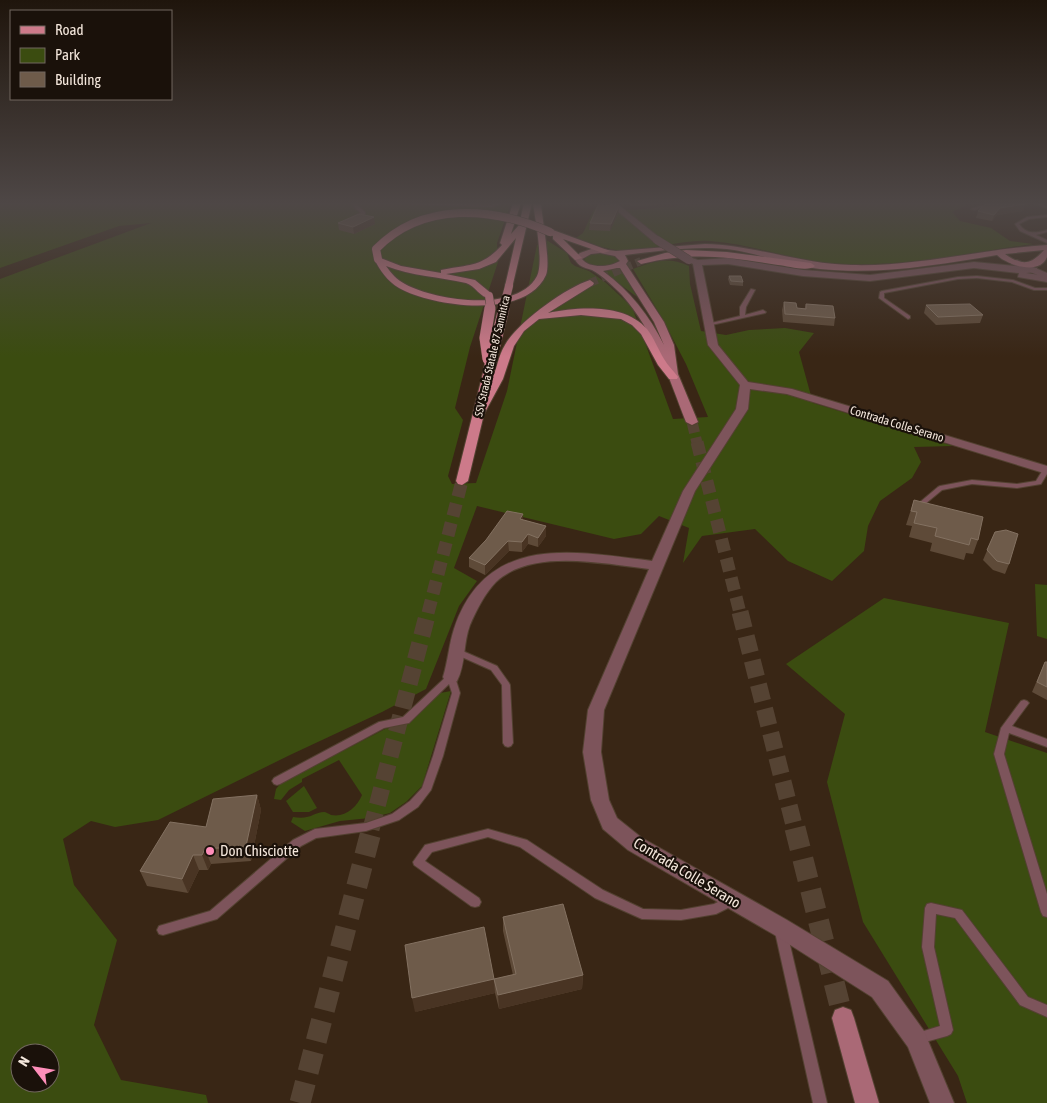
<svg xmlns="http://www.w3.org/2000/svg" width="1047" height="1103" font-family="'Asap Condensed',sans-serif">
<rect width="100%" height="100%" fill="#392615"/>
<g fill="#3b4c10" fill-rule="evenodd">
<path d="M0,203H511L497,243L498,262L470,347L455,408L463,420L448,476L452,484L476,483L507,391L537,245L548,241L567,253L571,263L575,266L589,271L605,282L632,307L673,419L708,417L686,364L662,318L633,269C654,261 668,256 689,266L690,284L701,331L726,335L749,330L785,328L814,333L799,352L813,403L953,446L914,447L921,462L912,478L880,501L868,526L864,551L832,581L788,561L755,529L702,536L683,563L689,528L659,516L641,534L614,539L477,506L454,568L477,581L459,606L426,689L382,712L290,755L158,820L115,827L91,821L63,839L74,885L117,940L94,1025L121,1080L206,1095L208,1103H0V279L151,223L119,226L0,268ZM20,1053H50V1083H20Z"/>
<path d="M710,203H962L966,205L952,212L960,221L991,228L1010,241L1033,244C966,253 897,269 829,263C789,259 751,244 710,241C679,239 646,253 616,250C602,248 589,242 576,238L583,233L594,209L633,210Z"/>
<path d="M602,253L616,256L619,260C610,269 592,268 584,260L587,255Z"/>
<path d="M620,267L637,297L601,270Z"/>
<path d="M1035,584L1047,585V639L1037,636Z"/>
<path d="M884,598L1009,623L985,732L1047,753V1103H967L958,1076L863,922L827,782L845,714L786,664Z"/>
<path d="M451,691L422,786L406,802L390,813L370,818L340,821L305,831L291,822L293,817C311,820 314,812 324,812C326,812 329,814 331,815C345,818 357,807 362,795L339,760L302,779V782L289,790L281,800L274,799L276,789L281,783L385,729L409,722L440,693Z"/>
<path d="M304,786L317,808L309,812H293L286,801Z"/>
</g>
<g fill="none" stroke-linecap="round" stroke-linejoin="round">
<path stroke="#554333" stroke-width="11" stroke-dasharray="11 5" stroke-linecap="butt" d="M692,422L697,443"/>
<g stroke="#554333" stroke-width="13" stroke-dasharray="13 7" stroke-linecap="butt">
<path d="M697,442L740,613"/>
<path d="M428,613L462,481"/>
</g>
<g stroke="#554333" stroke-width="17" stroke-dasharray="17 8" stroke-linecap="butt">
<path d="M740,612L795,829"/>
<path d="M371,829L428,612"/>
</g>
<g stroke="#554333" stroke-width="21" stroke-dasharray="21 11" stroke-linecap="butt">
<path d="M795,828L843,1018"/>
<path d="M300,1103L372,828"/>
</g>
<path stroke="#554333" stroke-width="8" stroke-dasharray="8 4.5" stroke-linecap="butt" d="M590,283L641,261"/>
<defs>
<g id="service">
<path d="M353,203H357L358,206L365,212V214L354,219H352V217L361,213L355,208Z"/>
<path d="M408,203L492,205L496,203H502L492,207L410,204Z"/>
<path d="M989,203H995L974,210L971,209Z"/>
<path d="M1033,203H1039L1047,206V208Z"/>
<path d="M1047,215V217L1029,219L1019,224C1027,235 1036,233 1047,230V232L1036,235L1047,240V243L1020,231L1015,224L1027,217Z"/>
<path d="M977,276L1013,280L1035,288H1047V290H1034L1012,282L977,278L958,279L884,293V298L910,316V318L908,319L879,298L880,292L882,291L958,277Z"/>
<path d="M751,289L755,290L746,307L745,315L763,310L766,312L765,313L707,326V324L740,316V307Z"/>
<path d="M1047,467V474L1041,484L1017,488L972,484L942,490L919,509H915L913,508L938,487L940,486L972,480L1017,484L1036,481L1044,468Z"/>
<path d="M458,649L497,666L509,683L510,685L513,743L511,746L508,747L505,746L503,743L502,685L491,670L455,654L454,652L455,650Z"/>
<path d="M451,674L454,675L455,677L460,693L443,756L431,790L418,807L399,820L366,831L316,838L301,846L217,919L163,935L159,934L157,930L159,926L210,911L293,840L315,829L366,823L392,814L410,801L422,788L433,756L452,693L449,684L409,723L384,728L280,784L277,785L274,784L272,781L274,778L379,722L403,717L448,675Z"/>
<path d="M1024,700L1027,701L1029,703L1012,726L1047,739V747L1009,733L1004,754L1047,894V917L1043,916L1041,912L994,754L1001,728L1021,701Z"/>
<path d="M488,829L527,840L603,890L643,909L681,910L714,904L730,896L734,897L736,901L734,905L716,914L681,920L642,919L595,898L520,847L488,837L432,852L425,861L479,898L481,902L479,906L475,907L471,906L414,865L413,862L425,845Z"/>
<path d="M931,903L962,910L1028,997L1047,1005V1017L1020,1005L955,918L936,914L934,947L953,1030L951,1034L947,1036L918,1044L914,1042L912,1038L914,1034L940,1026L922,947L925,908L927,904Z"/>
<path d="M781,927L785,928L787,932L827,1103H813L775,932L777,928Z"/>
</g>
<g id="minor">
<path d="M608,203H616L660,238V242H654Z"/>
<path d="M689,257L698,260L728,258L803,270L870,275L974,262L1037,268V272L1026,273L1047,276V282L1018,277L1019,273L974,268L870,281L803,276L728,264L702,265L718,345L748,382L792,389L1047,466V474L787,394L750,389L748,409L695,491L604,710L601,752L609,800L617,818L642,838L787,920L888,981L924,1031L954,1103H930L908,1047L872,997L773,934L628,850L603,829L591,800L583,752L588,710L649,569C604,564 532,548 496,582C485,593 476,611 470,625C463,643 466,664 457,681L451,683L445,681L443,677C448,661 449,644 454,629C486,533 573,551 652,561L683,491L736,409L740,385L708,345L693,264L685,260Z"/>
</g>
<path id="tertiary" d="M1011,260H1017L1047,273V279L1011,264Z"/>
<g id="secondary">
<path d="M705,244C754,245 801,264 851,265C917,267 982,249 1047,245C1047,248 1047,253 1047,257C1040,276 1007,265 997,255C938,265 879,275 820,269C791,266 763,255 734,250C698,245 661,251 625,255L628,261L626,264L664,322L674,345L678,374L698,422L692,425L686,422C669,378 654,331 622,295C614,287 602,275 592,270C583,267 579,267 574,258L580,253L594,248L616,251ZM1044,250C1031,265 1022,266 1005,254ZM600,253L615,256L620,261C610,267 590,269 582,259L591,254ZM617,268H620L654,322L664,345C649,315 630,291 603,271Z"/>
<path d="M843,1007L851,1010L854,1018L879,1103H855L832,1018L835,1010Z"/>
</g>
<g id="primary">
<path d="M513,203H521L511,234L519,225L524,203H532L512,288L505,286L516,238L496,262L479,269L446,274L475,280L492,294V298C481,300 476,286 466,283C440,277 411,276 386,266C391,273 397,280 405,284C436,301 518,313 537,276C544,262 535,219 533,203H541C542,218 551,263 546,275C526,320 433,307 399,288C387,281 380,270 374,259L378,257L401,266L441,273V270C469,264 481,268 502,245L500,243Z"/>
<path d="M547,230H553L610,251L603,253L563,239L582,258L575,260L553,239V236L547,234Z"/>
<path d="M686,250L727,252L811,263L815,266C808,272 788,266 778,265C727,257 693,251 641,264L637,261L665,253Z"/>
<path d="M590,280L594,283L593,285L548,313C578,307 624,303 647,329C654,338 658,349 664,359C668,366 674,371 678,377L677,379H669L658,365L641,334L632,325L621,319L581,315L539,319L524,331L514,346L503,379L484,414L468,481L462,485L458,484L456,481L484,369L489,366L494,369L491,381C497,370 498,356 505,345C517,323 565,288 590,280Z"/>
</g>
</defs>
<use href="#service" stroke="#534131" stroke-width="2"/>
<use href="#minor" stroke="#534131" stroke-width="2"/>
<use href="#tertiary" stroke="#534131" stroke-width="2"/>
<use href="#secondary" stroke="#534131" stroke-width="2"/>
<use href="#primary" stroke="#534131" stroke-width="2"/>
<use href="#service" fill="#7d545b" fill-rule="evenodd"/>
<use href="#minor" fill="#7d545b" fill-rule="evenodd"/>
<use href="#tertiary" fill="#7d545b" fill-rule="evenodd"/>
<use href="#secondary" fill="#aa6976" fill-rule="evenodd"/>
<use href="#primary" fill="#cd7a8a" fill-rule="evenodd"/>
<defs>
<path id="minor-bridge" d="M657,240L689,260"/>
<g id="primary-bridge-far1">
<path d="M378,259L376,249C423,201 492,207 550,232"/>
<path d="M489,296L491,309"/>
<path d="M503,309L509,286"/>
</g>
<g id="primary-bridge">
<path d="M488,359L485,338L490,308"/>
<path d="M489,369L504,308"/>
</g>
</defs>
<use href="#minor-bridge" stroke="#534131" stroke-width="9" stroke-linecap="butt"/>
<use href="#primary-bridge-far1" stroke="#534131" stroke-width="9" stroke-linecap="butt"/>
<use href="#primary-bridge" stroke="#534131" stroke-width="12" stroke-linecap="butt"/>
<use href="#minor-bridge" stroke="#7d545b" stroke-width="8"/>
<use href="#primary-bridge-far1" stroke="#cd7a8a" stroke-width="8"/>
<use href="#primary-bridge" stroke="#cd7a8a" stroke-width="11"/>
</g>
<g fill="#5e4a38">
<path d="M629,203H657V205L631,206Z"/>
<path d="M1025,204L1023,211L997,215L992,221L976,218L978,211Z"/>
<path d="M619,206L618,213L610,231L589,230L590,223Z"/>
<path d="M338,223L375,224L354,234L339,230Z"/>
<path d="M729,276L743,282V286L730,285L728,279Z"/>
<path d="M784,302L797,308H805L806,304L835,318L834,326L783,322L782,310Z"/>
<path d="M926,305L983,315L980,323L936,325L924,313Z"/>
<path d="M914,500L978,540L973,554L966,553L964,560L930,551L932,543L909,537L912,526L906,525Z"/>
<path d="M523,520L546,526V536L538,547L528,544L522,552L509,551L485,575L469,567V558Z"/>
<path d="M995,532L1009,564L1005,574L993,570L983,560Z"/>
<path d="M1045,662H1047V700L1032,692Z"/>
<path d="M257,795L261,810L251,861L211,864L208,870H199L188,893L147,886L140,871L206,827Z"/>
<path d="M503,917L583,975L582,989L499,1009L495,993L415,1012L494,979L513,975L503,931Z"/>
</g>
<g fill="#493423">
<path d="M1025,204L1023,211L997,215L992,221L994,215L1000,208Z"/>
<path d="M619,206L618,213L610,231L611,224Z"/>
<path d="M374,217L375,224L354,234L353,227Z"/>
<path d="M523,514V523L520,519Z"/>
<path d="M546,526V536L538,547V538Z"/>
<path d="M528,534V544L522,552V542Z"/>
<path d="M508,541L509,551L485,575V565Z"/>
<path d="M257,795L261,810L251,861L246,846Z"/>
<path d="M205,849L211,864L208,870L202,855Z"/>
<path d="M193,855L199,870L188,893L182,879Z"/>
<path d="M583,975L582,989L499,1009L498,995Z"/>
<path d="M494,979L495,993L415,1012L412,998Z"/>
</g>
<g fill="#6e5b4a" stroke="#837161">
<path d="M992,203H1023L1025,204L1000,208L994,215L978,211L984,205Z"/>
<path d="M598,205L619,206L611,224L590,223Z"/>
<path d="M359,214L374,217L353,227L338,223Z"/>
<path d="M729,276H741L743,282L731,281Z"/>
<path d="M784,302L796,303L797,308L806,309V304L833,306L835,318L785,314Z"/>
<path d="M970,304L983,315L938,317L926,305Z"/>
<path d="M914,500L983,517L978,540L971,538L969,545L935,536L937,528L914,523L917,512L911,511Z"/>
<path d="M507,511L523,514L520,519L546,526L538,538L528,534L522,542L508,541L485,565L469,558L486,540Z"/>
<path d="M1006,530L1018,534L1009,564L997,561L987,550L995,532Z"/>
<path d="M1045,662H1047V687L1037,682Z"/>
<path d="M257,795L246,846L205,849L202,855H193L182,879L140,871L170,822L206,827L213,799Z"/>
<path d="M563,904L583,975L498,995L494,979L516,974L503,917Z"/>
<path d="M484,927L494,979L412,998L405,945Z"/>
</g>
<linearGradient id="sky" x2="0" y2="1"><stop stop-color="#1f150c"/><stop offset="0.57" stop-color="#4e4746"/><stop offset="1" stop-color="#4e4746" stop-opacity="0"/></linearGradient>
<rect width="1047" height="357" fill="url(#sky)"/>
<circle fill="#ff8eba" stroke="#1a110a" stroke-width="2" cx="210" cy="851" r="5"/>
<g text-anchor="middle" stroke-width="4.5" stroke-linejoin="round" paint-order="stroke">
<g font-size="11" fill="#f4e7dc" stroke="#1a110a">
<text transform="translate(492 356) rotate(-77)" y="4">SSV Strada Statale 87 Sannitica</text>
</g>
<g font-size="12" fill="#f4e7dc" stroke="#1a110a">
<text transform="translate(897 424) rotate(17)" y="4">Contrada Colle Serano</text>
</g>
<g font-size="15" fill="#f4e7dc" stroke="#1a110a" text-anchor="start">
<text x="220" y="856">Don Chisciotte</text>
</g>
<g font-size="15" fill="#f4e7dc" stroke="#1a110a">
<text transform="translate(687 873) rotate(31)" y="5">Contrada Colle Serano</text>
</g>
</g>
<rect x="10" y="10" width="162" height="90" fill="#1a110a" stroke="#71675e"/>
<rect x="20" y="26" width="25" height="8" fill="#cd7a8a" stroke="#71675e"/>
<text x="55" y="35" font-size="15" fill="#f4e7dc">Road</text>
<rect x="20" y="48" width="25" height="15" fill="#3b4c10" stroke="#71675e"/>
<text x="55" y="60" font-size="15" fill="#f4e7dc">Park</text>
<rect x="20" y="72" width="25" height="15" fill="#6e5b4a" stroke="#71675e"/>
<text x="55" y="85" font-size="15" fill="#f4e7dc">Building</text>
<g transform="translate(35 1068) rotate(301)"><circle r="24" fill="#1a110a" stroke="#71675e"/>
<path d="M0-4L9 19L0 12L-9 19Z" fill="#ff8eba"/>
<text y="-8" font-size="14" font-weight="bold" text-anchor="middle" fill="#f4e7dc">N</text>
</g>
</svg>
